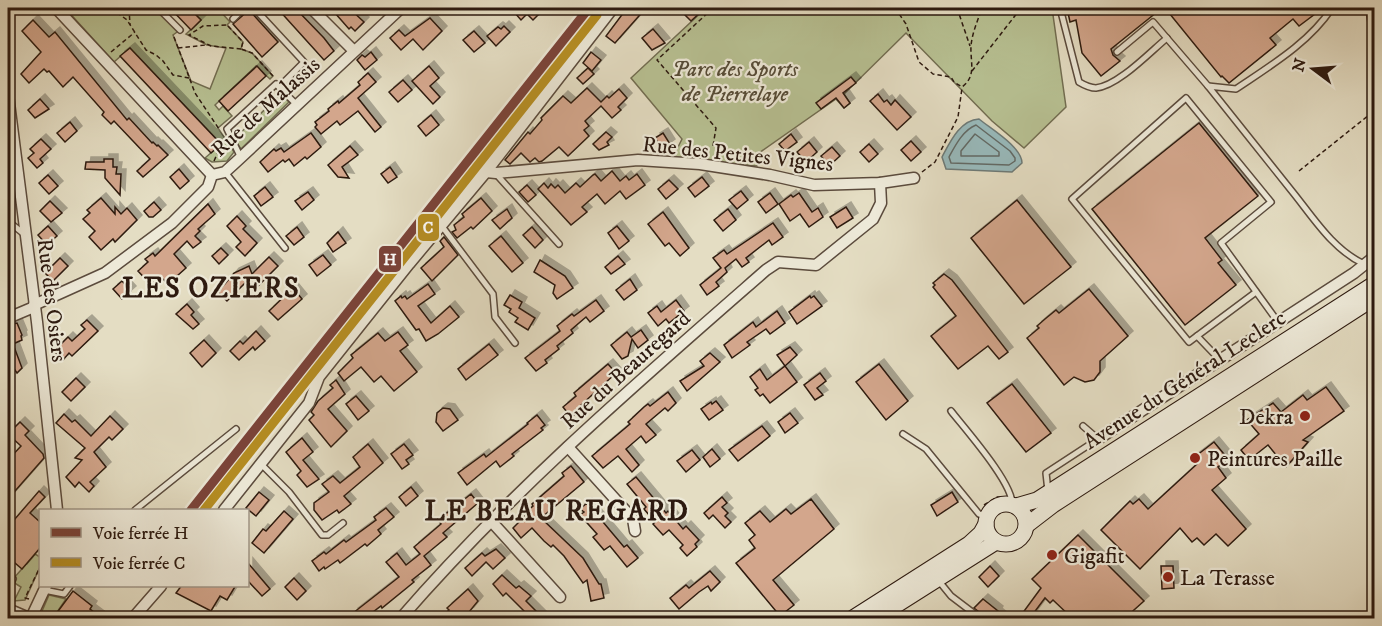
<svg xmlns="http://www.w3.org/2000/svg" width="1382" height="626" font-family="'IM FELL DW Pica',serif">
<defs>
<filter id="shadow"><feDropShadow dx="5" dy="-5" stdDeviation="0" flood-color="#0004"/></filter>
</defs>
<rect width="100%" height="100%" fill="#e4ddc3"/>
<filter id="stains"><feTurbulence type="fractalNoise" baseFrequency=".00333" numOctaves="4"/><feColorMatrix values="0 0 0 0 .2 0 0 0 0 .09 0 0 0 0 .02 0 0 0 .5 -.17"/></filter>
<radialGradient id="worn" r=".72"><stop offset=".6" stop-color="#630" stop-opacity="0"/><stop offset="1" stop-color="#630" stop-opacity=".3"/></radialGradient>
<g fill="#b7c092" stroke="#726d51" stroke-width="1.5">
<path d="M65,8H158L180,30L173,35L191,81L210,89L226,48L207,45L186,34L201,20L189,8H223L220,11L230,22L227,25L243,42L241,49L252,53L273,76L270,79L256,66L215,105L219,110L223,106L232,116L218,128L234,152L227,161L212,162L205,158L221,144L130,48L114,62Z"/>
<path d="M706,8H1052L1066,107L1024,148L992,121L906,33L844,94L850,103L844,108L836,99L759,153L757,166L674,158L675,149H677L682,139L631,78Z"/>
<path d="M281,94L289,102L241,149L234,139Z"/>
<path d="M35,554L40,557V567L25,600L14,601L21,587L13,582V579Z"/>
<path d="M49,595L66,599L53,618H39Z"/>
</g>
<path fill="#98babc" stroke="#6d7a77" stroke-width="1.5" d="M979,119C991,129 1022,147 1022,163L1012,172L946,169L942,157C950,142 960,120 979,119Z"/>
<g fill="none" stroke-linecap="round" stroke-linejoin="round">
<g stroke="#626a66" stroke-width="1.5">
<path d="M976,125L1010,151L1015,158V161L1009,165L951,163L949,157C955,146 963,130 976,125Z"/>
<path d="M975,134L999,152V156H961V151Z"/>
</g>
</g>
<g fill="#d3a68c" stroke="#2d1a10" stroke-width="1.5" filter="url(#shadow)">
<path d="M170,8H189L201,20L191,30Z"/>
<path d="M277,8H295L324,38L334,51L324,60Z"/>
<path d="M341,8H349L364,22L355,31L351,27L349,29L335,13Z"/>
<path d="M520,8H537L541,12L533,20L527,14L521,20L514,12Z"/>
<path d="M627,8H646L615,43L606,36Z"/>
<path d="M691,8H705L691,21L684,14Z"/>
<path d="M1067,8H1162L1111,49L1113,55L1120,61L1101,76L1082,53L1076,20L1070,22Z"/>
<path d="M1165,8H1323L1299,26L1293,19L1270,38L1276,45L1229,83L1222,76L1221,77Z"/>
<path d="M249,10L278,42L262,57L233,24Z"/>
<path d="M430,18L442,31L423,50L413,39L401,50L390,38L399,30L405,36Z"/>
<path d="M33,20L49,37L55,32L127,120L129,118L152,143L153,142L157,146L158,145L168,155L143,177L137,171L150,159L114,121L111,124L102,115L104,112L73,77L63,87L49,71L47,72L44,69L29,83L21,74L41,52L22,31Z"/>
<path d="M504,26L510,32L496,46L487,36L498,27L501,29Z"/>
<path d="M653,29L665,43L652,50L642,38Z"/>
<path d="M474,31L485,43L474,52L463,40Z"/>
<path d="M130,48L221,144L211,153L120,56Z"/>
<path d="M371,52L377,60L365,70L357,60L362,55L365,57Z"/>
<path d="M591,52L601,60L592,71L583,63Z"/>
<path d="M257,66L266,76L228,111L219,101Z"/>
<path d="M429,66L439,78L430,86L440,97L433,104L412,81Z"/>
<path d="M588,68L594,74L583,84L577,78Z"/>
<path d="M368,73L376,82L358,98L381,127L375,132L358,111L340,125L337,121L321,134L315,127L317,125L315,122L329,111L328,109L338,101L339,103L360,85L358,82Z"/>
<path d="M851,77L856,83L843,93L850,103L844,108L836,98L821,109L816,103Z"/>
<path d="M403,80L412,90L398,102L389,92Z"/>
<path d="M587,88L601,102L607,96L609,98L619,89L627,98L618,107L621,110L612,118L601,106L585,121L589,126L584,130L589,136L568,156L559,147L542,161L539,162L535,158L530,162L521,153L510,164L505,160L528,132L530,134L542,120L541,118L563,96L571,103Z"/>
<path d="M878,94L884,102L887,100L891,105L895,100L911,117L897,130L870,101Z"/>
<path d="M40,99L49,109L35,118L28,110Z"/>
<path d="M431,115L439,125L426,136L418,126Z"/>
<path d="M70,122L77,131L65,142L57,133Z"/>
<path d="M1199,123L1258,196L1205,238L1222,260L1218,263L1236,285L1185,325L1092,209Z"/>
<path d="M606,132L612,137L607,142L609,145L599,150L593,144Z"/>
<path d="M311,133L321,147L307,159L305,157L294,166L289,159L285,162L283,160L268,172L260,162L274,149L276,151L281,148L284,152Z"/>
<path d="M663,133L670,144L663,149L655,138Z"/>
<path d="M791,134L797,142L785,151L779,144Z"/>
<path d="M41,139L51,149L40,159L43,163L37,168L28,158L34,153L30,149Z"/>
<path d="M911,141L921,152L911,161L901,150Z"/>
<path d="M809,142L817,152L806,162L797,152Z"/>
<path d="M869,144L878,154L869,162L860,152Z"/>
<path d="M350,146L358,155L342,167L349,178L338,177L328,165Z"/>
<path d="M832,147L840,156L829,166L821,156Z"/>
<path d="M104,159H113V167H117L116,174H121L120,195L105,178V170L85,169L86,162H104Z"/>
<path d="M390,167L397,177L388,183L381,174Z"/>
<path d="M179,169L189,181L180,189L170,177Z"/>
<path d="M612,171L620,181L626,176L629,180L637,174L645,185L626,199L620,191L605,204L597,194L582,207L587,212L571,225L538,189L544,183L548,188L551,184L555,188L558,185L565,193L576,183L580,187L593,175L595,174L601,181Z"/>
<path d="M48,175L58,186L49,194L39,183Z"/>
<path d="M702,177L709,186L695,197L688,188Z"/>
<path d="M669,180L678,189L666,199L658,189Z"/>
<path d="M527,185L536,195L528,202L519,192Z"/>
<path d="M265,187L273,197L261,206L254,196Z"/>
<path d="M741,191L748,200L737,209L729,200Z"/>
<path d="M308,192L314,200L302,210L295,201Z"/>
<path d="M770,193L778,204L766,213L758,202Z"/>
<path d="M799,193L812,212L818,208L823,217L809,227L800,214L790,221L779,204L791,195L793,197Z"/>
<path d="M101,198L115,214V207L121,214L127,208L137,220L115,242L113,239L101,250L89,237L95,231L83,219L90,213L87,210Z"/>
<path d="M481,198L492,211L473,229L471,227L457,238L452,232L456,230L454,225L464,217L462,214Z"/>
<path d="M1017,200L1071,267L1024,304L971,238Z"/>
<path d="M50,201L62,213L51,222L40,211Z"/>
<path d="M154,202L161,210L153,217H149L144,211Z"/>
<path d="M208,204L215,214L198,229L200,231L195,236L201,242L193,248L187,241L174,254L186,268L168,284L160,276L151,285L138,271L148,262L145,259L153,253L155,256Z"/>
<path d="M846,207L853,218L837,228L830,217Z"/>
<path d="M507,209L512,218L500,229L492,220Z"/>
<path d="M728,209L736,220L723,231L714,220Z"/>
<path d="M663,212L689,248L680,256L669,243L665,246L648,224Z"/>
<path d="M237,216L246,226L243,229L257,243L245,256L236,247L241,242L227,226Z"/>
<path d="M773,223L783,237L772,245L769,240L746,258L749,262L742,267L736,259L725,268L727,272L716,282L719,286L707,295L700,285L721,268L713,258L724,250L727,254Z"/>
<path d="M48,226L57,236L47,245L38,235Z"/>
<path d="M617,226L629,241L619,249L608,233Z"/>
<path d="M297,227L304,237L294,245L286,236Z"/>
<path d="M532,227L543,240L535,248L523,235Z"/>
<path d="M338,232L346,243L333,252L327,243Z"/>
<path d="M501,236L523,263L512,272L489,246Z"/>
<path d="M444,237L458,255L432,281L421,268L444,247L440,241Z"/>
<path d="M221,248L228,255L219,264L212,256Z"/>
<path d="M323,255L331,265L317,276L309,265Z"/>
<path d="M618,256L625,264L611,274L605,267Z"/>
<path d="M269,257L278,266L253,291L245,283L227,301L218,292L234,273L249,266L252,274Z"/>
<path d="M60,258L68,266L53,281L45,273Z"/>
<path d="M540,260L565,276L573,288L557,299L553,293L555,285L534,272Z"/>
<path d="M944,274L952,280L1008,352L999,359L988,346L958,369L931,336L956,316L933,287L935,285L933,283Z"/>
<path d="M630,279L637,290L624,300L616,290Z"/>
<path d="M122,281L131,291L122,299L113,289Z"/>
<path d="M428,284L435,294L418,306L431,323L450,306L459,317L438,334L426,341L419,329L416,330L395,301L401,296L402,298L405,296L407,299Z"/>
<path d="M293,288L302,299L278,320L269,311Z"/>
<path d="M1089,289L1128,336L1100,361V372L1094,380L1085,382L1074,377L1064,385L1027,338L1039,328L1037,326L1045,319L1056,310L1059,313Z"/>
<path d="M510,295L522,302L519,308L535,318L528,330L515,322L518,318L509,312L511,309L504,305Z"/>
<path d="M810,296L811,298L814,296L822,306L797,324L789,312Z"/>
<path d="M596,300L604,311L590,322L586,317L571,330L573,333L557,346L559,349L545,360L547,363L536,371L525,358L560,331L557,326L572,314L574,316Z"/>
<path d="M676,300L684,311L669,323L666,319L658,326L648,313L657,306L661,312Z"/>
<path d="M187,304L194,312L191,315L199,324L193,329L176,314Z"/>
<path d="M777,311L785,323L770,334L766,329L747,342L750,345L732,358L724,345L753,322L756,327Z"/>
<path d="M87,320L98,331L72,356L69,353L63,360L54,351L68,337L72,341L85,329L81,325Z"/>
<path d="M17,323L22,335L21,336L22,340L13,344L22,368L17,373L8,360V325Z"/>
<path d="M641,330L648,340L638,348L632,339L628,356L622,359L611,345L627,332L631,337Z"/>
<path d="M256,331L265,341L255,350L253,347L239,360L230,351L240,341L243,344Z"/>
<path d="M398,332L408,345L400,351L417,372L394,391L381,376L374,382L361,367L344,381L338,373L353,358L351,355L378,333L385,341Z"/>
<path d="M204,340L216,353L202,367L190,353Z"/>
<path d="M489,344L498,355L466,380L458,369Z"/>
<path d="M790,347L797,355L785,366L777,355Z"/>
<path d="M710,353L720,362L687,391L680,381L704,366L700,361Z"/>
<path d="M608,364L616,373L580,406L583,410L571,417L563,407L576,396L574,393Z"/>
<path d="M879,364L908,401L886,420L856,382Z"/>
<path d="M785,366L797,382L770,403L763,394L760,396L755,390L758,388L750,377L760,369L767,380Z"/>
<path d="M820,373L826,381L817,388L823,395L815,400L804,385Z"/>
<path d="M76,378L85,387L71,401L62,392Z"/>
<path d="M336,380L345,394L328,409L347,431L331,447L309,420L314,415L311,412L318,401L333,388L330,385Z"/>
<path d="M1012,384L1051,433L1026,452L987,403Z"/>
<path d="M1326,387L1344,411L1303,440L1308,442L1286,467L1268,445L1249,460L1241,450L1259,434L1247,420L1273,403L1281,412L1303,395L1307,400Z"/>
<path d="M668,392L676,403L668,411L665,408L646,424L656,435L646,443L641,436L626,449L639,465L632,472L618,456L603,468L592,456L630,424L628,422L644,407L648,404L650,406Z"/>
<path d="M356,396L369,411L358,420L346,404Z"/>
<path d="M716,401L723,410L709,420L701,409L711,402L712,404Z"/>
<path d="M443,408L450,409L458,420L443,431L436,422L437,413Z"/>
<path d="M790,413L798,423L785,433L778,422Z"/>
<path d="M64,414L72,422L75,420L91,436L110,416L123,429L112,440L109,437L94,452L106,467L90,482L94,486L89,492L79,482L75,487L66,477L82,460L75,458L85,448L56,423Z"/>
<path d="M537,415L545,425L541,428L543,430L512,454L514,456L500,467L496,461L467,485L458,473L484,454L486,457L528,424L527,423Z"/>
<path d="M20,422L29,431L25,435L43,454L44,458L8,499V473L13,467L8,460L21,446L8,434Z"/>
<path d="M762,426L770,436L738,461L729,450Z"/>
<path d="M302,438L313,452L303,460L319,479L307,487L297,475L301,471L286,452Z"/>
<path d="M1214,442L1228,459L1218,467L1226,478L1212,490L1246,529L1228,546L1216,534L1204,545L1197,538L1192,542L1180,528L1140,569L1101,530L1130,501L1133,504L1139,499L1148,509L1197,464L1192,459Z"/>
<path d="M368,444L383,463L344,496L351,504L339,513L337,510L322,520L314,510V503L329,492L322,484L333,476L340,483L360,467L353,457Z"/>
<path d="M404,444L413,455L406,460L409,464L402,469L391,454Z"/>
<path d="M712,449L720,459L710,467L703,457Z"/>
<path d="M692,450L700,460L686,472L677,461Z"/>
<path d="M571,466L584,482L541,518L583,558L599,584H601L604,598L591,601L587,580L583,583L564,556L553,545L551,547L544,541L532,528L521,538L513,528L528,513L526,512L533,506L532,504L564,476L562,473Z"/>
<path d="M636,477L666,513L668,511L683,529L686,526L699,540L695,544L697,547L687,556L680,548L683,545L669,530L663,535L653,524L655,522L644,509L646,507L627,484Z"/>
<path d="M411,487L418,496L406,506L399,497Z"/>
<path d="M39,491L45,497L30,513L40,522V548L22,569L8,557L12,551L8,548V527Z"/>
<path d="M259,492L269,500L256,516L246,508Z"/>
<path d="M952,492L958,502L937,516L931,505Z"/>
<path d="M471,494L478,503L443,533L447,537L424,556L431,565L412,580L414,582L382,608L381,606L365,618H357L353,613L399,577L386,562L397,553L406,565L420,554L414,547L441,524L438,520Z"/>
<path d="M722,497L727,503L722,507L728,513L725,516L731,522L725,528L713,515L709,519L704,513Z"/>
<path d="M811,499L834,529L773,580L794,605L780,616L736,563L755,548L749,540L755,535L745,523L760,511L770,522L786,509L791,514Z"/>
<path d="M587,503L624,547L627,545L638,558L627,567L610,546L604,550L593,537L597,534L580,515L584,512L580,509Z"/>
<path d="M386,508L394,517L378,530L381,534L367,546L365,544L340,563L338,560L325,569L324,567L319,571L312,561L324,552L326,554L344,540L346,542L376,520L374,517Z"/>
<path d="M284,511L293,519L264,553L252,543L263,529L266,531Z"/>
<path d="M1078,535L1144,601L1125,618H1072L1053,600L1050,603L1045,598L1030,618H1019L1041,588L1032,579Z"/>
<path d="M496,549L505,558L493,569L486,562L472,576L465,568L482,553L485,556Z"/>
<path d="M248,563L270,589L262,596L248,581Z"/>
<path d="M990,566L999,576L988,587L979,577Z"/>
<path d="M1161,566H1173L1174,588L1162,589Z"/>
<path d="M710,571L720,582L711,591L708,586L699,592L679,609L670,598L686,585L689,588Z"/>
<path d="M502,575L516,588L519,586L531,596L526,601L543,618H518L524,611L506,593L503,596L493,584Z"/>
<path d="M294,578L306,591L297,600L285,587Z"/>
<path d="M182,585H236L227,600L220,596L211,611L176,593Z"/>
<path d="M468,589L478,601L469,612L461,618H441L449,610L447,608Z"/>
<path d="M73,591L92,606L90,609L102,618H53Z"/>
<path d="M983,599L998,611L997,613L1003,618H985L983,615L974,608Z"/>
</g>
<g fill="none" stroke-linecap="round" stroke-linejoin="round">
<defs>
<g id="lane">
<path d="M158,8L180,30"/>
<path d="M254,8L304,62L279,87"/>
<path d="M1060,8L1079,82C1084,85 1090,88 1096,88C1118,86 1150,52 1167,38"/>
<path d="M1332,8C1309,43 1270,66 1236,89L1208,86C1236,121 1263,155 1291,190C1313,217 1332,249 1364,264"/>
<path d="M1369,8L1374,43"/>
<path d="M233,19L244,8"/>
<path d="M1117,52L1153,22L1208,86"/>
<path d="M241,158L227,129L276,84L297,105"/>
<path d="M225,172L285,248"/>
<path d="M497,175L559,244"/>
<path d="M8,221L24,234"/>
<path d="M441,225L493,294L495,317L515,343"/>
<path d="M1197,336L1189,342L1072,199L1186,98L1271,202L1221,243L1278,322"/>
<path d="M1220,360L1197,336L1256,292"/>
<path d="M951,411C965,429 1014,484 1012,505"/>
<path d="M903,434L926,449L979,514L988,516"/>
<path d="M261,464L289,492L322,535H328L343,523"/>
<path d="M1048,491L1046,473L1098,439L1083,426"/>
<path d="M135,510L236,429"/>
<path d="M938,580L951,596L980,618"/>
<path d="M8,588L13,579"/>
<path d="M44,590L64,594L70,586"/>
</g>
<g id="street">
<path d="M56,8L212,175"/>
<path d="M311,8L354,51"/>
<path d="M8,95L37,322L57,510"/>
<path d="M486,172L496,173L638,160L700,164L770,175L814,185L880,183L914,178"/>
<path d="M34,305L105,273L172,223L208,187L212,175L225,172L236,162L401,8"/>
<path d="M8,318L34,307"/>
<path d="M1098,439L1354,273L1374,257"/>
<path d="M568,447L633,519L635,531"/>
<path d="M224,510L309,403L319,377L409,264L486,172L613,8"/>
<path d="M491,521L560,597"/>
<path d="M8,609L29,618"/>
<path d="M31,618L46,586"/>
<path d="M133,618L161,586"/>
<path d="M401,618C511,491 639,381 766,270L778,262L816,265L873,219L881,203L880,183"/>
</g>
<g id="secondary">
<circle cx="1006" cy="524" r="20"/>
<path d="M1016,506L1037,500L1374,284"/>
<path d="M1027,525L1053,505L1374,298"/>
<path d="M853,618L969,544L981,533L986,524"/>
<path d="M876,618L996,542"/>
</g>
</defs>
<use href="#lane" stroke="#5b4b3d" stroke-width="8"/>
<use href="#street" stroke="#5b4b3d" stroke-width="13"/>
<use href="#secondary" stroke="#2d1a10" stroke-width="17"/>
<g stroke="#2d1a10" stroke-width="1.5" stroke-dasharray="4.5 3" stroke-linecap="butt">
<path d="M111,8L127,20L146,50L156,55L163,61L173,75L189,78"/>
<path d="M129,8L130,25"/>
<path d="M713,8L657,60L716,128L713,146"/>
<path d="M895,8L906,24L919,62L933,74L951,77L954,82L962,87C977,76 970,61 971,46C972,33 978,20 982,8"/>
<path d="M957,8L970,46"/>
<path d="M896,9L904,8"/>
<path d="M226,25L203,26L189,35L211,46L241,49"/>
<path d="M228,26L243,42L241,49L252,53L273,76"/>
<path d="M174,37L195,93L219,129"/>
<path d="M178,48L206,45"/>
<path d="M111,52L135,32"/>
<path d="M972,71L1021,8"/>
<path d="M214,161L223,141"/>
<path d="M1299,171L1374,111"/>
<path d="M922,172L935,162L958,117L962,88"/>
<path d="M984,505L997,497H1001"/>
<path d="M29,599L25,598L40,567"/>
</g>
<use href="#lane" stroke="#ede9d8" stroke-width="5"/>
<use href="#street" stroke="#ede9d8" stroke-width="10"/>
<use href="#secondary" stroke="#ede9d8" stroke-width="15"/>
<defs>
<path id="rail-1" d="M191,510L589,8"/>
<path id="rail-2" d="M204,510L597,15"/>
</defs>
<use href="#rail-1" stroke="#ede9d8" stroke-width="14"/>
<use href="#rail-2" stroke="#ede9d8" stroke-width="14"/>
<use href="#rail-1" stroke="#7b4339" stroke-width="9"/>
<use href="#rail-2" stroke="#b68e22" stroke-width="9"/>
</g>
<g fill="#8f2418" stroke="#ede9d8" stroke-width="2">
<circle cx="1305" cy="416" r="6"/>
<circle cx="1195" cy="458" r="6"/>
<circle cx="1052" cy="555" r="6"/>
<circle cx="1168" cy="577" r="6"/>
</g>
<g text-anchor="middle" stroke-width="4.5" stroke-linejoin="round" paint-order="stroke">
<g font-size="22" font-style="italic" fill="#564c37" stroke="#ede9d8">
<text x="735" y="76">Parc des Sports<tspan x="735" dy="25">de Pierrelaye</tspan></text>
</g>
<g font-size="22" fill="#2d1a10" stroke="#ede9d8">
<text transform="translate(265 106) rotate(-42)" y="8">Rue de Malassis</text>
<text transform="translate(738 153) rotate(6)" y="8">Rue des Petites Vignes</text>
<text transform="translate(53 300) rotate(83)" y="8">Rue des Osiers</text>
<text transform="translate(625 369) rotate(-42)" y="8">Rue du Beauregard</text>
<text transform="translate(1184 379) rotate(-33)" y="8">Avenue du Général Leclerc</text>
</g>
<g font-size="22" fill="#2d1a10" stroke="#ede9d8" text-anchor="start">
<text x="1293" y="424" text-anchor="end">Dekra</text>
<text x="1207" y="466">Peintures Paille</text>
<text x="1064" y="563">Gigafit</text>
<text x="1180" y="585">La Terasse</text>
</g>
<g font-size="28" font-weight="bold" letter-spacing="1.5" fill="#2d1a10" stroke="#ede9d8">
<text x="211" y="297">LES OZIERS</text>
<text x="557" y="520">LE BEAU REGARD</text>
</g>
</g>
<g stroke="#ede9d8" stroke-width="2">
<rect x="417" y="213" width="23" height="29" rx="6" fill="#b68e22"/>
<rect x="378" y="245" width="24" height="28" rx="6" fill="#7b4339"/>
</g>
<g font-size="16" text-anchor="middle" font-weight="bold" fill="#fff">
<text x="428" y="233">C</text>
<text x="390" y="265">H</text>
</g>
<rect width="1382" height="626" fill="none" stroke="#e4ddc3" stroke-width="30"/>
<rect x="9" y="9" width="1364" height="608" fill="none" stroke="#2d1a10" stroke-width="3"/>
<rect x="15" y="15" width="1352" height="596" fill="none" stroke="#2d1a10" stroke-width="1.5"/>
<rect x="39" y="509" width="210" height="78" fill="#ede9d8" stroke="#a09688" stroke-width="1.5"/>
<rect x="51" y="528" width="30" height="9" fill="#7b4339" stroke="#a09688" stroke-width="1.5"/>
<text x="93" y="539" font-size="18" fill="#2d1a10">Voie ferrée H</text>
<rect x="51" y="558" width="30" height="9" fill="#b68e22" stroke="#a09688" stroke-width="1.5"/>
<text x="93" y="569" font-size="18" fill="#2d1a10">Voie ferrée C</text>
<g transform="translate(1313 69) rotate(286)" stroke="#ede9d8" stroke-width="4.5" paint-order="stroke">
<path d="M0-4.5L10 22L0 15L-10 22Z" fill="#2d1a10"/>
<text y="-9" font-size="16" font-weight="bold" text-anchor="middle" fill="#2d1a10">N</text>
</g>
<rect width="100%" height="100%" filter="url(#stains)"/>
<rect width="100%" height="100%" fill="url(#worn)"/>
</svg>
